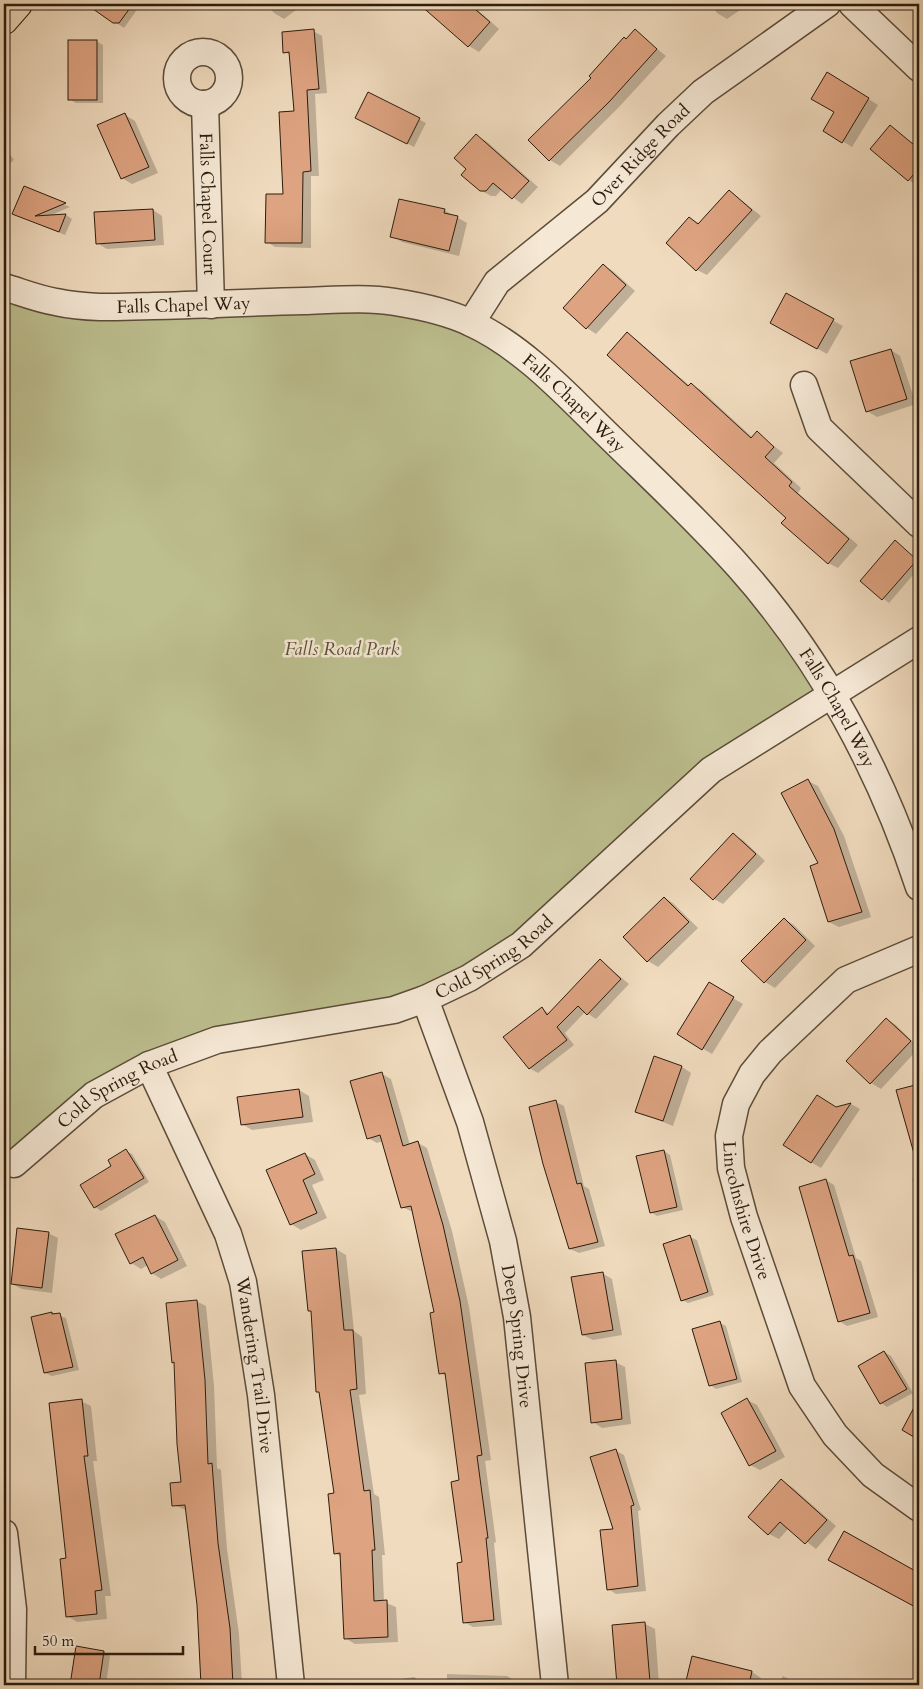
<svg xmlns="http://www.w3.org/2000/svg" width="923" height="1689" font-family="Cardo,serif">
<rect width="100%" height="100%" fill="#f0dbbe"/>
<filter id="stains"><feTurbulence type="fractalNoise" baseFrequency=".004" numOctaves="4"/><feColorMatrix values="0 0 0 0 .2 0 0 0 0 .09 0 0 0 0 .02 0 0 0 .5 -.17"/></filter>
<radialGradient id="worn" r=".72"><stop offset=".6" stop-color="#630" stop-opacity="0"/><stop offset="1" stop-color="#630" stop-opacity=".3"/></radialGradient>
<path fill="#bdbf8f" stroke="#746e4e" d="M4,287L35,296L275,302L471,323L654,480L831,693L711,770L469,978L149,1065L4,1169Z"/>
<g fill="#0003">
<path d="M98,4H141L124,28L95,8Z"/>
<path d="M267,4H304L284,19L274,13Z"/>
<path d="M435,4H471L499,29L479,52L469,46L429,11Z"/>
<path d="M711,4H749L727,19L717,13Z"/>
<path d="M313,31L322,36L327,93L315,94L319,176H311V248L275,247L267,242L284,195L295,112L290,55L285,52Z"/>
<path d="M635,31L666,56L619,107L560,166L550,160L530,140L593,78Z"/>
<path d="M96,41L103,45V103H76L69,99Z"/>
<path d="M838,80L878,105L852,147L824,130L836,112Z"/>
<path d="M369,94L426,123L414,147L363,121Z"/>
<path d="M125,115L135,121L158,173L132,184L122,178Z"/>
<path d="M890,126L919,149V188L872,149Z"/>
<path d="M476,136L486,141L538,187L522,204L502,189L496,196H491L480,190L468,168Z"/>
<path d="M4,146L14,160L4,168Z"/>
<path d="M24,187L70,207L49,216L66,215L72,219L65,235L14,214Z"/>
<path d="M730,191L761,216L707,275L697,270L690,218L700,224Z"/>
<path d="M153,210L162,216L164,245L107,249L97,243Z"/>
<path d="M444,210L467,223L459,256L402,242L392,236Z"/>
<path d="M603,265L613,271L635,291L596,334L587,328Z"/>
<path d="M787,295L843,326L827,354L771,323Z"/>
<path d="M628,334L637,340L690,386L691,384L701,390L753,438L757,433L783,453L774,463L801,488L798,493L858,545L838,568L828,563L788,518Z"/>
<path d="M891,350L900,356L916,404L877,417L867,411Z"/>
<path d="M901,546L919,561V568L889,603L861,581Z"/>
<path d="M919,723V732L915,726Z"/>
<path d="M808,781L818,786L844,836L871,917L839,927L829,922Z"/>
<path d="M733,835L743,840L765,861L723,904L714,899Z"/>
<path d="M665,898L674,904L698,928L658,967L648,961L625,937Z"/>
<path d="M784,919L794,925L815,946L775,988L765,982L743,961Z"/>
<path d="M600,960L629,984L596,1019L585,1012L565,1033L574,1045L538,1073L529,1068L542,1009L550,1014Z"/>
<path d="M709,984L743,1004L712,1054L678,1034Z"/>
<path d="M887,1019L896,1025L919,1048L881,1089L871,1083L848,1061Z"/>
<path d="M682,1067L691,1073L673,1126L636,1111Z"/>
<path d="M382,1074L391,1079L410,1145L418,1143L427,1148L452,1231L469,1307L491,1460L485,1461L496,1542L494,1543L502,1625L473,1627L464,1622L461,1481L446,1376L440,1373L435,1313L413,1212L402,1207L383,1141L377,1143L368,1138Z"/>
<path d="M919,1085V1168L897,1091Z"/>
<path d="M299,1090L309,1096L313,1122L252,1130L242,1124Z"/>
<path d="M556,1102L564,1106L584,1186L589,1189L605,1246L579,1253L570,1249Z"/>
<path d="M851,1104L860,1109L821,1168L811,1162L836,1108Z"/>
<path d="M126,1151L132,1154L149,1182L101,1211L95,1207L113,1166Z"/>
<path d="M664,1151L670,1155L683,1210L657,1216L651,1212Z"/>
<path d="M305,1154L315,1160L324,1180L312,1185L327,1218L301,1230L291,1224Z"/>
<path d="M919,1175V1192L912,1180Z"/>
<path d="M826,1180L834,1185L856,1258L861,1261L878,1317L847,1326L839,1321Z"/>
<path d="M155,1216L165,1222L187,1266L161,1279L152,1273L148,1265L141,1269L131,1263Z"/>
<path d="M48,1233L58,1238L52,1293L22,1289L12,1284Z"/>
<path d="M690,1237L697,1240L714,1295L688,1303L682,1300Z"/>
<path d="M336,1249L346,1255L354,1331L362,1337L366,1394L359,1395L374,1494L379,1497L385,1555H382L384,1602L396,1607L398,1642L355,1644L345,1638L341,1557L335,1553V1495L320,1393L317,1391L312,1312L310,1310Z"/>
<path d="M602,1273L612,1279L622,1335L593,1340L583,1335Z"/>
<path d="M196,1301L206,1306L214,1386L217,1468L221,1470L227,1549L239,1634L242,1685H202L198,1605L186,1510L173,1505L183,1484L175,1363L173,1362Z"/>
<path d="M52,1313L66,1318L79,1370L52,1376L45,1373Z"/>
<path d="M720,1323L726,1326L742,1382L716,1389L710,1385Z"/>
<path d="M884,1352L891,1356L913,1393L887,1407L881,1403L860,1367Z"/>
<path d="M615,1362L625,1367L631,1424L602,1428L593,1422Z"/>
<path d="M747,1400L757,1405L785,1457L760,1470L750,1465Z"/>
<path d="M81,1401L91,1406L97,1461H93L111,1596H105L107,1619L77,1622L67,1616V1559Z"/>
<path d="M616,1451L624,1455L641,1510L638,1511L646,1591L616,1594L608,1589L614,1530Z"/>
<path d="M782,1481L792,1487L836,1526L816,1549L789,1528L779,1539L769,1534Z"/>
<path d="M645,1624L655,1629L659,1685H620L618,1684Z"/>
<path d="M77,1648L104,1652L110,1656L106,1685H71Z"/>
<path d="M693,1658L752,1672L761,1678L760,1685H686Z"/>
<path d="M447,1674L507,1676L517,1682L516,1685H447Z"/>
<path d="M783,1676L800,1685H778Z"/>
<path d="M414,1677L425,1685H364Z"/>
</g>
<g fill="#dea381" stroke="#2b1c0d">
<path d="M86,4H133L119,23H113Z"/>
<path d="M419,4H469L490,22L468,47Z"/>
<path d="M314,29L319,89L307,90L311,171L303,172L302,243H265L266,194H283L279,112L294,111L289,52L283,53L282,32Z"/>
<path d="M635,29L657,49L609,102L549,161L528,140L591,78L589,76L624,37L626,39Z"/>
<rect x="68" y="40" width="29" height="60"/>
<path d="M827,72L869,98L842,143L823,131L834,112L811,99Z"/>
<path d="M368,92L420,118L407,144L355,118Z"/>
<path d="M125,113L149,167L121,179L97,125Z"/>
<path d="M890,125L919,149V168L908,181L870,149Z"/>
<path d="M476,134L529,181L512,199L493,183L486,191H480L461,175L466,169L454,158Z"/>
<path d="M24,186L66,203L35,216L66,214L59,232L12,214Z"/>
<path d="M729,190L752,210L696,271L666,243L689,217L698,224Z"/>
<path d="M399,199L445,209L444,213L458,216L449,251L390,237Z"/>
<path d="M153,209L155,240L96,244L94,212Z"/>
<path d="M603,264L626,285L586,329L563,308Z"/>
<path d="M786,293L834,319L817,349L770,323Z"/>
<path d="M627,332L688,386L691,383L751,438L757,431L774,447L765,457L792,482L789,486L849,539L828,564L781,523L786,518L607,355Z"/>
<path d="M891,349L907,399L866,412L850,361Z"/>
<path d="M895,540L917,560L882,600L860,581Z"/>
<path d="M808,779L834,829L862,912L828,922L810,866L818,863L781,793Z"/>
<path d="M733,833L756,854L713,900L690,879Z"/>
<path d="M664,897L689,922L647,962L623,937Z"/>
<path d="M784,918L806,940L764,983L741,961Z"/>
<path d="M600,959L621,979L587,1015L578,1006L557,1027L567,1040L529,1069L503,1037L542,1007L547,1015Z"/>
<path d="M709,982L734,997L702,1050L677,1034Z"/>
<path d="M886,1018L911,1041L870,1084L846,1061Z"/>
<path d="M654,1056L682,1066L663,1121L635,1112Z"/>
<path d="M382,1072L403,1146L418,1141L443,1225L460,1301L482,1455L477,1456L488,1538H486L494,1620L463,1623L457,1563L462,1562L451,1482L459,1480L445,1373L439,1374L430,1313L434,1312L411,1206L401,1208L380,1135L367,1139L350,1081Z"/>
<path d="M919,1084V1157H915L896,1090Z"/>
<path d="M299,1089L303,1117L241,1125L237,1097Z"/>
<path d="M817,1095L836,1107L851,1103L811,1163L783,1145Z"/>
<path d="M556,1100L577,1184L581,1183L598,1242L569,1249L543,1164L529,1107Z"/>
<path d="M126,1149L144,1178L94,1208L80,1185L111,1166L108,1160Z"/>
<path d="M664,1150L677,1207L650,1213L636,1156Z"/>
<path d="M305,1153L315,1174L303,1180L317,1213L290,1225L266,1170Z"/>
<path d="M826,1179L849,1256L853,1255L870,1313L838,1322L799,1187Z"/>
<path d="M155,1215L178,1260L151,1274L143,1257L130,1264L115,1234Z"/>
<path d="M17,1228L49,1232L42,1288L11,1284Z"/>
<path d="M690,1235L708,1292L681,1301L663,1244Z"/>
<path d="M336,1248L344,1330H353L357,1389L350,1390L364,1491L370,1490L375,1550H372L374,1601L387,1600L388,1637L344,1639L340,1553L334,1554L328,1494L334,1493L319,1392H316L311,1311H308L302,1251Z"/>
<path d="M603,1272L613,1330L582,1335L571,1277Z"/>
<path d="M197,1300L205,1380L208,1464L212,1463L218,1543L230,1628L233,1685H201L197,1605L185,1505L172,1506L170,1483L181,1482L177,1444L174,1362L172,1363L166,1303Z"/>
<path d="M52,1312V1314L60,1313L73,1367L44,1373L31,1317Z"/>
<path d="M720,1321L737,1379L709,1386L692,1329Z"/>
<path d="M884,1351L907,1389L880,1404L858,1366Z"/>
<path d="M616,1360L622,1419L591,1423L585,1363Z"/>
<path d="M747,1398L776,1451L749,1466L721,1413Z"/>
<path d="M919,1398V1440L902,1430Z"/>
<path d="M82,1399L88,1456H84L102,1590L95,1591L97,1614L66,1617L60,1559L66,1558L49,1403Z"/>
<path d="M616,1449L634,1505L631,1506L638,1586L607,1590L600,1530L613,1529L590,1457Z"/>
<path d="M781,1479L827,1520L805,1544L780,1522L768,1535L748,1517Z"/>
<path d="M844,1531L919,1573V1609L828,1560Z"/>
<path d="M645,1622L650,1682L617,1685L612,1625Z"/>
<path d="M76,1646L104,1651L99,1685H70Z"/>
<path d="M692,1656L752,1671L749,1685H685Z"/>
</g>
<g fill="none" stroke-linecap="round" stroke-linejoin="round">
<defs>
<g id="minor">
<path d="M852,4L919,68"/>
<circle cx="203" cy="78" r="26"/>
<path id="s1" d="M205,104L211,305"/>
<path id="s2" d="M4,287C21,292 38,299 56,302C87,309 121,307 153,306C203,305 254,302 304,301C334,300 366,297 395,302C420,306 448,312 471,323C527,349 571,400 615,442C657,483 700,523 739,567C821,659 881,771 919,887"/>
<path id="s3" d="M471,323L497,282L597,201L668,125L703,92L827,4"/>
<path d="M804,385L819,428L919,524"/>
<path id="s4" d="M919,949L846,980L770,1052L752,1074L736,1104L729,1136L731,1168L744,1217L802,1386L835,1435L873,1475L919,1508"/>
<path id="s5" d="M425,999L470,1122L503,1241L517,1317L555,1685"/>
<path id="s6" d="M149,1065L228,1234L243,1282L261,1395L291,1685"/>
<path id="s7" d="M14,1164L94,1095L149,1065L217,1040L394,1010L425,999L469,978L521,945L711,770L919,640"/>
<path d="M4,1533L13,1609L12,1685"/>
</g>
<path id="major" d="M4,20L18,4"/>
</defs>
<use href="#minor" stroke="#5c4c39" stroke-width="29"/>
<use href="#major" stroke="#2b1c0d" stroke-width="30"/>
<use href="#minor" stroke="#f5e8d5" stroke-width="26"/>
<use href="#major" stroke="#f0dbbe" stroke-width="28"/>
</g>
<g text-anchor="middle" stroke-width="5" stroke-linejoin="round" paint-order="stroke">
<g font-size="18" fill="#2b1c0d" stroke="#f5e8d5">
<text dy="6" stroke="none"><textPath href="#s3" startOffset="240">Over Ridge Road</textPath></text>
<text dy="6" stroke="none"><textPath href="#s1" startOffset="100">Falls Chapel Court</textPath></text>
<text dy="6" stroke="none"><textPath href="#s2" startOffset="182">Falls Chapel Way</textPath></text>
<text dy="6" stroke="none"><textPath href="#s2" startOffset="604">Falls Chapel Way</textPath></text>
<text dy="6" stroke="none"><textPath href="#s2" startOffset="1009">Falls Chapel Way</textPath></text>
<text dy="6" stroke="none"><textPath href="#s7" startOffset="534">Cold Spring Road</textPath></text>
<text dy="6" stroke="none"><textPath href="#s7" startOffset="129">Cold Spring Road</textPath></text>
<text dy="6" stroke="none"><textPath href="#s4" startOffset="356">Lincolnshire Drive</textPath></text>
<text dy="6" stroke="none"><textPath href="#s5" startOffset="351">Deep Spring Drive</textPath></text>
<text dy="6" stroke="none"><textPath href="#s6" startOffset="321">Wandering Trail Drive</textPath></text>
</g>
<g font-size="18" font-style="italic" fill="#574d34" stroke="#f5e8d5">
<text x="342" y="655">Falls Road Park</text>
</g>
</g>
<rect width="923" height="1689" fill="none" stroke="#f0dbbe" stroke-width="20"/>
<rect x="5" y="5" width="913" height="1679" fill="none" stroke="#2b1c0d" stroke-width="2.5"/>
<rect x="10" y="10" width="903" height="1669" fill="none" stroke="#2b1c0d"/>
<path d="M35 1646v8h148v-8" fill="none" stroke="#2b1c0d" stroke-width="2.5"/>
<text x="42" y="1646" font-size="15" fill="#2b1c0d" stroke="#f5e8d5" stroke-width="4" paint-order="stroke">50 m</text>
<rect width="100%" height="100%" filter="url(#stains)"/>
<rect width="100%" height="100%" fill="url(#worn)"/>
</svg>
